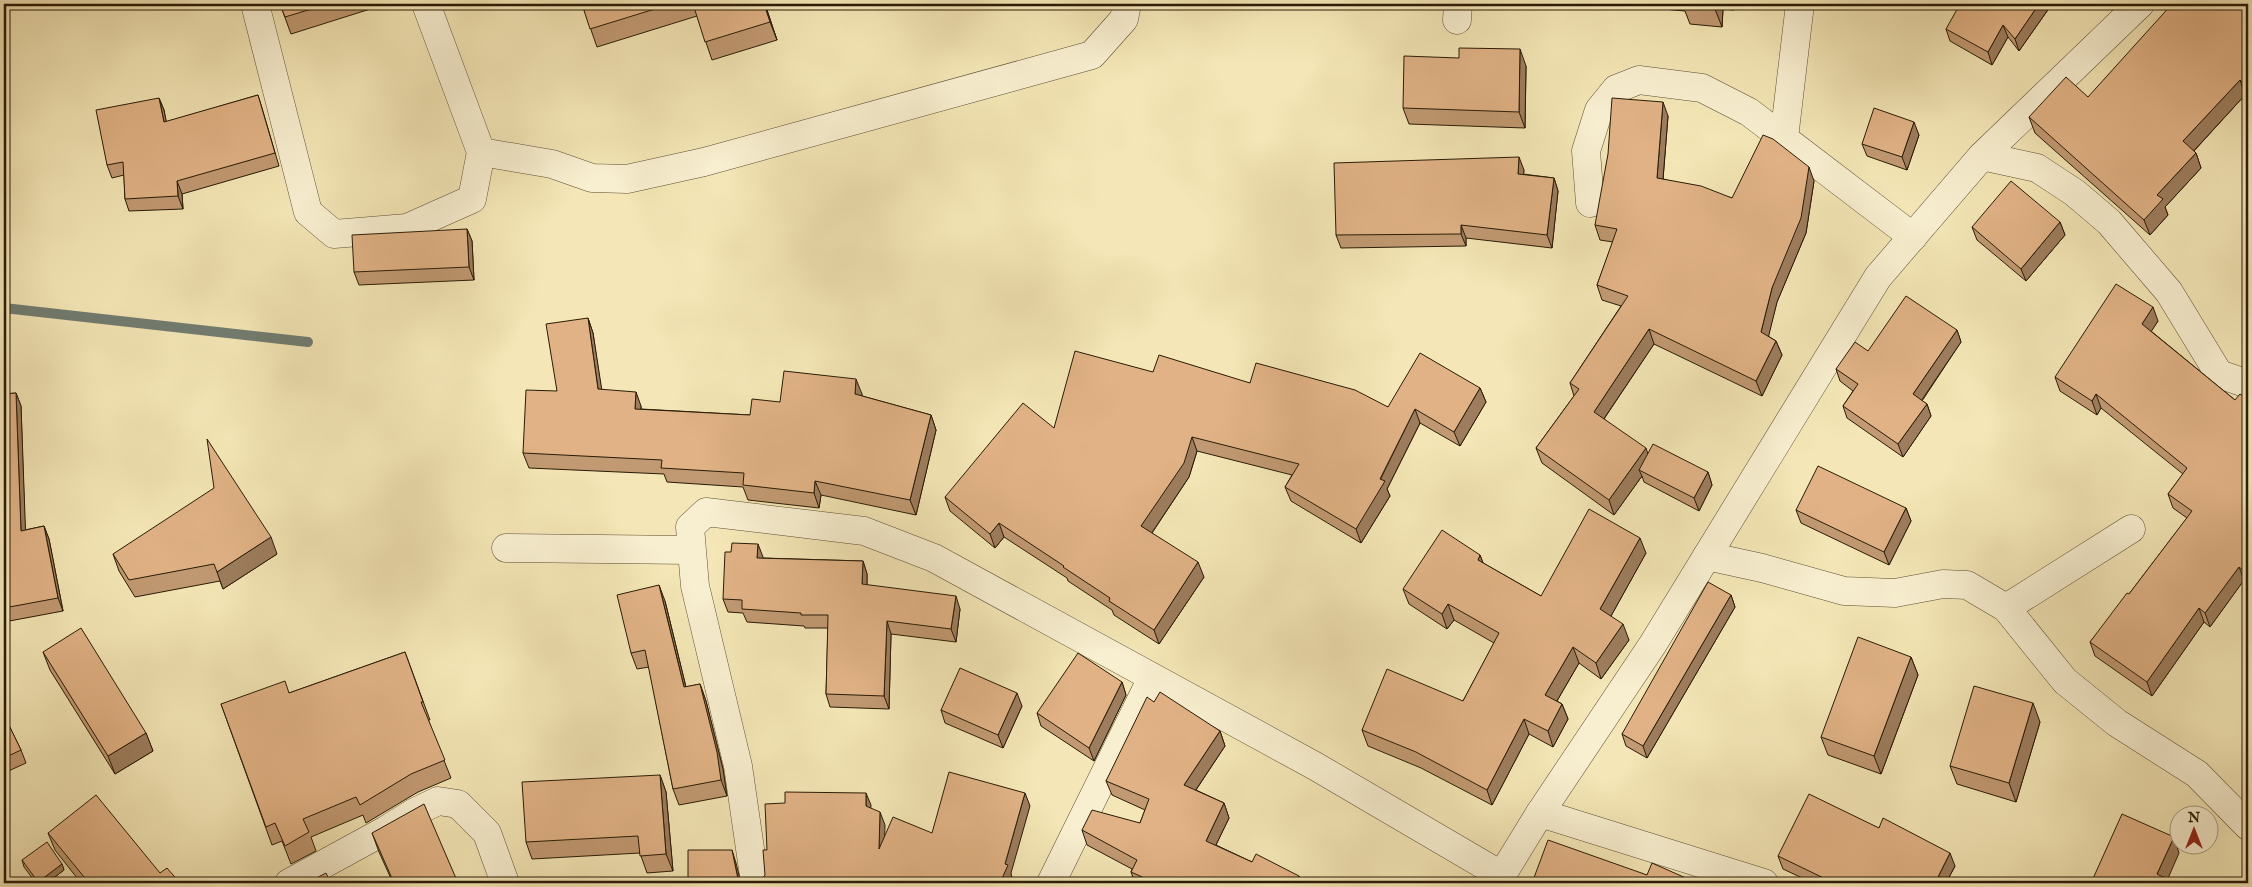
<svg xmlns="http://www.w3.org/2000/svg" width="2252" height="887" font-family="'IM FELL English',serif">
<rect width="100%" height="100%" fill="#f4e6b6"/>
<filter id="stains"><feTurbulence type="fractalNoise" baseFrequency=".004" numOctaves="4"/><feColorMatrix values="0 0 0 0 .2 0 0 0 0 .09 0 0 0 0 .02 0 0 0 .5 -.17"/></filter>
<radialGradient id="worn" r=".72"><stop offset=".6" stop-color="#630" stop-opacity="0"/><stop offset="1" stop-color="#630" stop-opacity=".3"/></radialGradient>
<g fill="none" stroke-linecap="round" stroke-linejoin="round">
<path stroke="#717c71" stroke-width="10" d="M4,308L308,342"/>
<defs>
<g id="street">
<path d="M255,4L308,212L334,234L407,228L472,199L481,152L426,4"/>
<path d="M1457,20L1458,4"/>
<path d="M1784,138L1800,4"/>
<path d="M481,152L552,164L592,178L627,179L704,162L1092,55L1124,19L1127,4"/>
<path d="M1982,156L2037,168L2075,193L2109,222L2169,292L2219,374L2248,384"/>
<path d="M1590,203L1586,151L1599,110L1616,89L1639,80L1702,88L1749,112L1913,237"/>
<path d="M506,548L691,550"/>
<path d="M1707,556L1762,568L1844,591L1895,593L1943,584L1967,585L2006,608L2065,681L2117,723L2197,774L2248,826"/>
<path d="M2006,608L2131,529"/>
<path d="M1540,813L1764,883"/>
<path d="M289,883L386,830L415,812L438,801L458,804L487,833L505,883"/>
<path d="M755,883L738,766L695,586L690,527L706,512L864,531L934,558L1315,766L1501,875"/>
<path d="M1051,883L1152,678"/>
<path d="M1497,883L1540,813L1653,644L1878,277L1982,156L2140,4"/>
</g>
</defs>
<use href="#street" stroke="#5c4e32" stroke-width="29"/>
<use href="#street" stroke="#f8efd0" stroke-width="28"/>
</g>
<g fill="#c19972" stroke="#291b06">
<path d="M115,4H133L117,8Z"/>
<path d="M280,4H383V5L291,34Z"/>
<path d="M582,4H765L777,40L712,60L697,16L597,47Z"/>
<path d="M1661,4H1735L1734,10L1723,9L1722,27L1690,24L1685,11L1663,9Z"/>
<path d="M2052,4L2019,51L2008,37L1992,65L1950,41L1946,29Z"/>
<path d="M2098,4H2113L2108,10Z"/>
<path d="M2248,4V98L2245,95L2194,151L2196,153L2201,168L2165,207L2168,215L2150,235L2035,133L2029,117L2088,97Z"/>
<path d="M1459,58L1526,66L1525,128L1409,124L1403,108Z"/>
<path d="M258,95L262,108L279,166L182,194L183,209L129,211L125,199L124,175L112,178L107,165L159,98L164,110L166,122Z"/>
<path d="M1668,116L1663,179L1732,198L1814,181L1806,233L1777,302L1768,336L1776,341L1782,355L1762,396L1654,344L1604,419L1648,453L1708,472L1712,485L1699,511L1644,482L1642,476L1614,515L1542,463L1536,448L1574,396L1570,383L1621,306L1602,300L1597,285L1613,242L1600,240L1595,225Z"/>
<path d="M1919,135L1907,170L1867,156L1862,144Z"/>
<path d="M1524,170L1523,174L1554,178L1558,191L1552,248L1466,238V246L1341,248L1336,235Z"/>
<path d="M2060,222L2065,235L2026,281L1977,240L1972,227Z"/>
<path d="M467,229L472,241L474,280L359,285L354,272Z"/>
<path d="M588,318L593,333L601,389L641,406V409L750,415L780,402L862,394V396L931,415L936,430L916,515L821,495L819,508L748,500L743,487L667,482L664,474L529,468L523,453L557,391Z"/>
<path d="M2158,321L2151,331L2235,400H2248V584L2244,580L2210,627L2204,622L2152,696L2095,656L2090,642L2129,594L2187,518L2173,508L2168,494L2183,474L2101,408L2097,415L2060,391L2055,377Z"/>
<path d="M1957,330L1961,342L1922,401L1927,404L1931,416L1903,457L1847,418L1843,406L1853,391L1840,381L1836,369L1868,351Z"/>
<path d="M1153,372L1250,383L1388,407L1480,388L1486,402L1460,446L1420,423L1387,489L1390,496L1361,543L1291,501L1285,487L1292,475L1197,451L1189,477L1152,533L1204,577L1159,644L1114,615L1112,610L1068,581L1067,578L1004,537L995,548L950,511L945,497L1054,428Z"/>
<path d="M16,393L21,406L25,530L44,526L49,539L63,611L4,622V394Z"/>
<path d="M1906,508L1911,521L1889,565L1801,523L1796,510Z"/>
<path d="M1646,553L1611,616L1629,640L1601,679L1579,663L1557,701L1562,704L1568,719L1553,747L1529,734L1492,805L1421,768L1368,746L1362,730L1463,701L1494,643L1454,620L1447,629L1409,604L1403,589L1480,555L1483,563L1541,596Z"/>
<path d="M113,554H277L223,589L220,581L135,597L119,571Z"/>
<path d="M763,558L863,561L867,574V585L960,609L956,642L891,634L889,709L830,707L826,694L828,628H805L804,626L747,622L743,613L728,612L723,599Z"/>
<path d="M1731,595L1735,607L1647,758L1626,746L1622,734Z"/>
<path d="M665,601L686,687L700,684L706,701L723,769L727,796L679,805L673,789L649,667L637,669L631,653Z"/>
<path d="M43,652L146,733L153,751L115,774L50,670Z"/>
<path d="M405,652L430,720H428L451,778L418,792L366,823L363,815L311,837L316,851L291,864L282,841L272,845L221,704L289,693Z"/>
<path d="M1911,657L1918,675L1881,774L1828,755L1821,737Z"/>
<path d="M1122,682L1126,695L1094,761L1041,726L1037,713Z"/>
<path d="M1154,702L1220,731L1225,746L1196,790L1224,803L1229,818L1216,845L1252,862L1302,883H1135L1131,872L1132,869L1087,845L1082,830L1140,823L1145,810L1112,795L1106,781Z"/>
<path d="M1022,706L1003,748L945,723L941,710Z"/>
<path d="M4,715L21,750L26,763L4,773Z"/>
<path d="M2040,722L2016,802L1957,784L1950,766Z"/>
<path d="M660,775L666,792L673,871L647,873L640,853L532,859L526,842Z"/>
<path d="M48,833L160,873L180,883H81L55,850Z"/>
<path d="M372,833L458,883H393L379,852Z"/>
<path d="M1778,856L1955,866L1946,883H1813L1783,869Z"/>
<path d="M22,860L62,864L64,870L47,883H36L24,867Z"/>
</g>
<g fill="#9d7d5d" stroke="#291b06">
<path d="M764,4H765L777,40L770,22Z"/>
<path d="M1715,4H1721L1723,9L1722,27L1715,9Z"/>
<path d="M1732,4H1735L1734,10Z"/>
<path d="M2039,4H2052L2019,51L2015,39Z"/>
<path d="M2105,4H2113L2108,10Z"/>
<path d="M2003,25L2008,37L1992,65L1988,52Z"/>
<path d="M1520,49L1526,66L1525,128L1519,112Z"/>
<path d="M2240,80L2245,95L2189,156L2183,141Z"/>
<path d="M159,98L164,110L169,135L164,122Z"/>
<path d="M1663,102L1668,116L1662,192L1657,178Z"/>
<path d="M1914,122L1919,135L1907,170L1902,157Z"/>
<path d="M2196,153L2201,168L2165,207L2168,215L2150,235L2144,220L2157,195Z"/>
<path d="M1519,157L1524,170L1523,187L1518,174Z"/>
<path d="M1809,167L1814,181L1806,233L1777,302L1766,347L1761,332L1772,288Z"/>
<path d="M1554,178L1558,191L1552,248L1547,235Z"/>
<path d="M177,181L182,194L183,209L178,196Z"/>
<path d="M2060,222L2065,235L2026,281L2021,269Z"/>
<path d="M1461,225L1466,238V246L1461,234Z"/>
<path d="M467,229L472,241L474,280L469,267Z"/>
<path d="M2153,307L2158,321L2147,338L2142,324Z"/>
<path d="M588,318L593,333L604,404L598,389Z"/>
<path d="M1649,329L1654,344L1599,426L1594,412Z"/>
<path d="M1957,330L1961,342L1917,407L1913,394Z"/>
<path d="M1776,341L1782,355L1762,396L1756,381Z"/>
<path d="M856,379L862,394L860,409L855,394Z"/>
<path d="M1480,388L1486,402L1460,446L1454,432Z"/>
<path d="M636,392L641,406L640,423L635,409Z"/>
<path d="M16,393L21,406L26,544L21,531Z"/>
<path d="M2096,394L2101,408L2097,415L2092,401Z"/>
<path d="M1927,404L1931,416L1903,457L1898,444Z"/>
<path d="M1415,409L1420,423L1387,489L1390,496L1361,543L1356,529Z"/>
<path d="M931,415L936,430L916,515L910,500Z"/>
<path d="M1192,437L1197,451L1189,477L1147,540L1141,526Z"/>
<path d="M1646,448L1651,463L1639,470L1642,476L1614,515L1609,500Z"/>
<path d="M1708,472L1712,485L1699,511L1694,498Z"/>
<path d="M815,481L821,495L819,508L814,493Z"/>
<path d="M1906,508L1911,521L1889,565L1884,552Z"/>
<path d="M999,523L1004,537L995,548L990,534Z"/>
<path d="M44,526L49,539L63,611L58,598Z"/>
<path d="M271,537L277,554L223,589L217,572Z"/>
<path d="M1640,538L1646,553L1606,625L1600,609Z"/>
<path d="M758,544L763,557L762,571L757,558Z"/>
<path d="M1480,555L1486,571L1478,560Z"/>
<path d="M863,561L867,574V597L862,584Z"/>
<path d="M1198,562L1204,577L1159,644L1154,630Z"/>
<path d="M2239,567L2244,580L2210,627L2205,613Z"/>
<path d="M659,585L665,601L690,704L684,687Z"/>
<path d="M1731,595L1735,607L1647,758L1643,746Z"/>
<path d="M956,596L960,609L956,642L951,629Z"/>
<path d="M1448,604L1454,620L1447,629L1442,614Z"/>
<path d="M2199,608L2204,622L2152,696L2147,682Z"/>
<path d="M887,621L891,634L889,709L884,696Z"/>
<path d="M1623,624L1629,640L1601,679L1596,663Z"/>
<path d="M1573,647L1579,663L1551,711L1545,695Z"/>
<path d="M1911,657L1918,675L1881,774L1874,756Z"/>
<path d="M1122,682L1126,695L1094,761L1089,748Z"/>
<path d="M700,684L706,701L723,769L727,796L721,780Z"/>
<path d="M1017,693L1022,706L1003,748L998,735Z"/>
<path d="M2033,703L2040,722L2016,802L2009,783Z"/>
<path d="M1562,704L1568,719L1553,747L1548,731Z"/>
<path d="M1524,719L1529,734L1492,805L1487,790Z"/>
<path d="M1220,731L1225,746L1189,800L1184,785Z"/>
<path d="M146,733L153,751L115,774L108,756Z"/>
<path d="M660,775L666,792L673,871L666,854Z"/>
<path d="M866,793L871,805L870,819L866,806Z"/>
<path d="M1025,793L1030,806L1011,873L1012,878L1010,883H1000L1005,864Z"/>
<path d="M1224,803L1229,818L1211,855L1206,841Z"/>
<path d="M880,812L885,825L884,862L879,849Z"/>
<path d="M2174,837L2179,853L2166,883L2157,874Z"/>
<path d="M732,850L736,863L741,883L738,879Z"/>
<path d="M1950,853L1955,866L1946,883H1935Z"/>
<path d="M62,864L64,870L47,883H38V882Z"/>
<path d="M1299,876L1302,883H1295Z"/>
</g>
<g fill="#e0b285" stroke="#291b06">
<path d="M280,4H328L285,17Z"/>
<path d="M582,4H671L590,29Z"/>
<path d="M693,4H764L770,22L705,42Z"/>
<path d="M1684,4H1715V9L1683,6Z"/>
<path d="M1960,4H2039L2015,39L2003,25L1988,52L1946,29Z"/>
<path d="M2172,4H2248V88L2240,80L2183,141L2196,153L2157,195L2163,199L2144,220L2029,117L2066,77L2088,97Z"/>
<path d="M1459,48L1520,49L1519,112L1403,108L1404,56L1459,58Z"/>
<path d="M258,95L275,153L177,181L178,196L125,199L123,162L107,165L96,110L159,98L164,122Z"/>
<path d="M1612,98L1663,102L1657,178L1701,186L1732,198L1763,135L1773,139L1809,167L1801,218L1772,288L1761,332L1776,341L1756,381L1649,329L1594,412L1646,448L1609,500L1536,448L1579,389L1570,383L1628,296L1597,285L1617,229L1595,225L1608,154Z"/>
<path d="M1874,108L1914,122L1902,157L1862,144Z"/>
<path d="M1519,157L1518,174L1554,178L1547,235L1461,225V234L1336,235L1334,163Z"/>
<path d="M2011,181L2060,222L2021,269L1972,227Z"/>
<path d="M467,229L469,267L354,272L352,235Z"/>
<path d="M2116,284L2153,307L2142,324L2235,400L2240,394L2248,400V574L2239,567L2205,613L2199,608L2147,682L2090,642L2127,593L2129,594L2192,511L2168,494L2187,468L2096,394L2092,401L2055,377Z"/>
<path d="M1906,296L1957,330L1913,394L1927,404L1898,444L1843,406L1858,384L1836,369L1855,342L1868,351Z"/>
<path d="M588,318L598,389L636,392L635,409L750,415L752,399L780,402L784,371L856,379L855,394L931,415L910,500L815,481L814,493L743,485L744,473L661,468L662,460L523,453L526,390L557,391L546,324Z"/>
<path d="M1075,351L1153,372L1159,355L1250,383L1256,363L1355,390L1388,407L1420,353L1480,388L1454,432L1415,409L1380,479L1385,481L1356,529L1285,487L1299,464L1192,437L1184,463L1141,526L1198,562L1154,630L1109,601L1110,598L1063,567L1064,566L999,523L990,534L945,497L1023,403L1054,428Z"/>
<path d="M16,393L21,531L44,526L58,598L4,608V394Z"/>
<path d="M207,439L271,537L217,572L214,564L129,580L113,554L214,488Z"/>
<path d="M1653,444L1708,472L1694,498L1639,470Z"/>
<path d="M1818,466L1906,508L1884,552L1796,510Z"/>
<path d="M1589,509L1640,538L1600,609L1623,624L1596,663L1573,647L1545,695L1562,704L1548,731L1524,719L1487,790L1416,752L1362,730L1387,669L1463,701L1499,633L1448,604L1442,614L1403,589L1442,530L1480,555L1478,560L1541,596Z"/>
<path d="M732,543L758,544L757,558L863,561L862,584L956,596L951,629L887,621L884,696L826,694L828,615H801V613L742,609V600L723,599L725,552H731Z"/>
<path d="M1708,582L1731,595L1643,746L1622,734Z"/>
<path d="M659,585L684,687L700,684L717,752L721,780L673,789L645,650L631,653L617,595Z"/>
<path d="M81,628L146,733L108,756L43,652Z"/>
<path d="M1858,637L1911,657L1874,756L1821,737Z"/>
<path d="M405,652L423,702H421L445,760L411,774L360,805L356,797L303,819L309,832L285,846L275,823L266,827L221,704L285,681L289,693Z"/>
<path d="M1078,653L1122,682L1089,748L1037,713Z"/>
<path d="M960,668L1017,693L998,735L941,710Z"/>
<path d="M1974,686L2033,703L2009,783L1950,766Z"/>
<path d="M1160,692L1220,731L1184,785L1224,803L1206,841L1252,862L1256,854L1299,876L1295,883H1156L1131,872L1137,860L1082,830L1092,810L1140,823L1149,799L1106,781L1147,697L1154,702Z"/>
<path d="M4,715L21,750L4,758Z"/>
<path d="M949,772L1025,793L1005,864L1008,865L1000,883H758L760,882L765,875L763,850H767L765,804L785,803V792L866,793V806L880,812L879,849L893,817L932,833Z"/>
<path d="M660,775L666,854L640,856L638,836L526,842L522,782Z"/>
<path d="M1809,794L1879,828L1883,818L1950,853L1935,883H1834L1778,856Z"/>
<path d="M96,795L160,873L167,868L180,883H89L48,833Z"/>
<path d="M424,804L458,883H394L372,833Z"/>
<path d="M2122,814L2174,837L2157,874L2175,883H2091Z"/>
<path d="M1548,840L1647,875L1652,863L1697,883H1532Z"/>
<path d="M47,842L62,864L38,882L22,860Z"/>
<path d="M688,850H732L738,879L743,883H688Z"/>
<path d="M326,873L331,883H307Z"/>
</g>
<rect width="2252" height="887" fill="none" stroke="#f4e6b6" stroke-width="20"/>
<rect x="5" y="5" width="2242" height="877" fill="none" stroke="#291b06" stroke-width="2.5"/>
<rect x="10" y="10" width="2232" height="867" fill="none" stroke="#291b06"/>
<g transform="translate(2194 830)"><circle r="24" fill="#f8efd0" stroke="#a59a7f"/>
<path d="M0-4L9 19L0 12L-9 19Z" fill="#8f2418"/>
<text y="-8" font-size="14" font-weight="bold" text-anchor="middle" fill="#291b06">N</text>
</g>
<rect width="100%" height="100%" filter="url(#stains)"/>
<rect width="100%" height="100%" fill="url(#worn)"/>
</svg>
